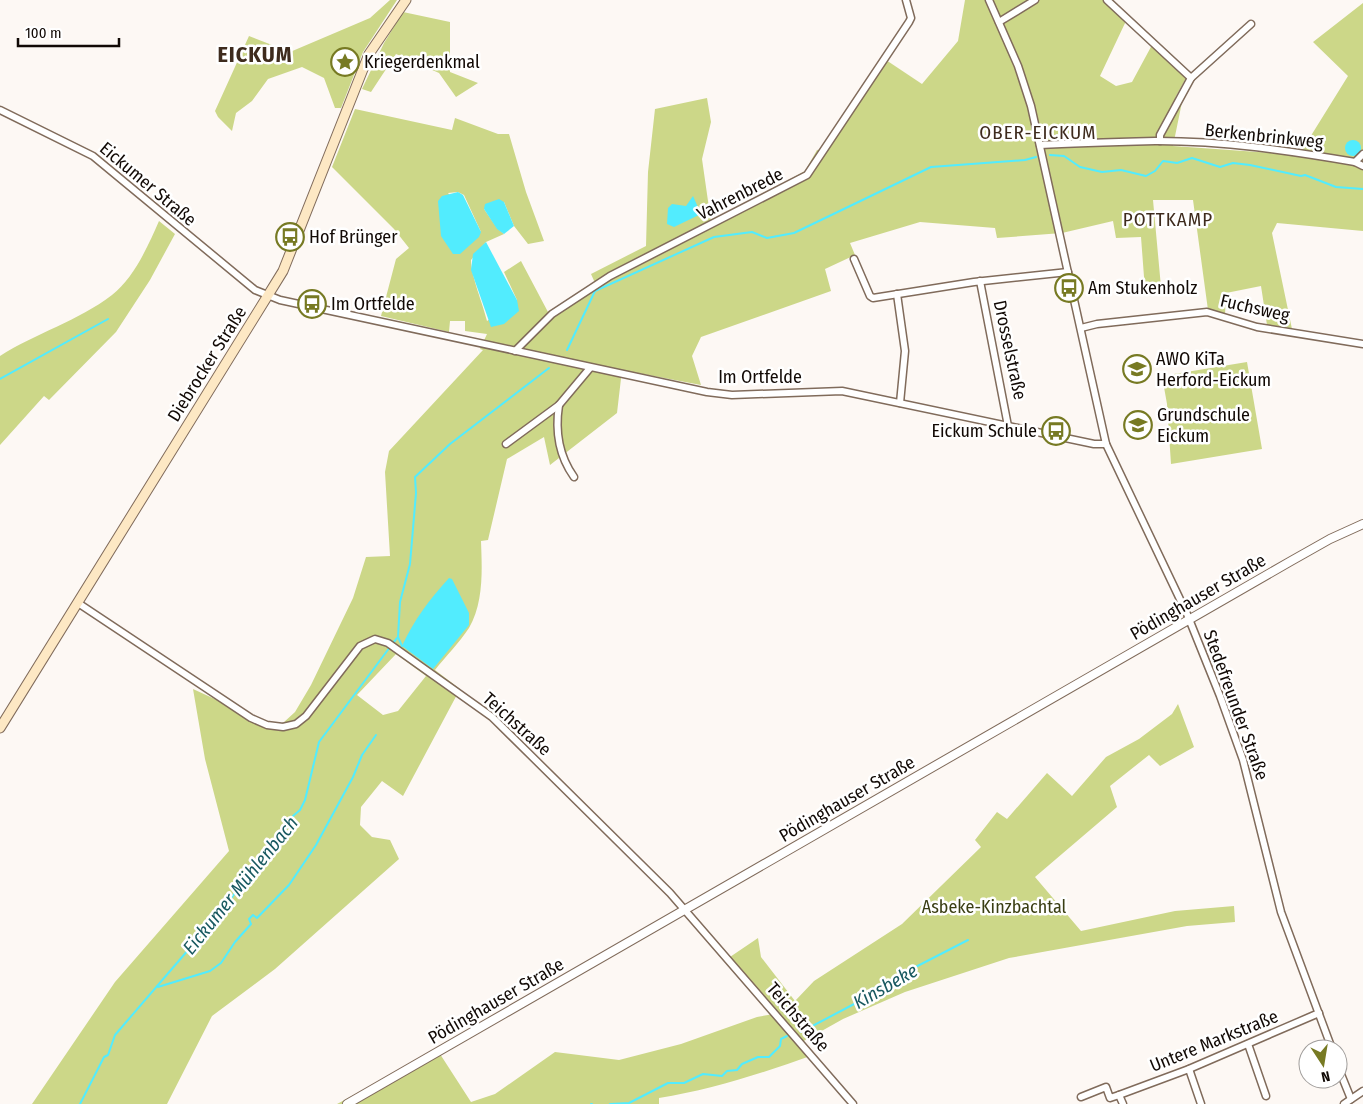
<svg xmlns="http://www.w3.org/2000/svg" width="1363" height="1104" font-family="'Fira Sans Condensed',sans-serif">
<rect width="100%" height="100%" fill="#fdf8f4"/>
<g fill="#ccd788" fill-rule="evenodd">
<path d="M390,0H397L363,52L341,108H335L324,78L302,67L268,79L252,101L236,113L232,131L218,117L215,111L249,36L290,52L370,18Z"/>
<path d="M965,0H1104L1126,21L1100,76L1116,86L1132,82L1152,45L1186,78L1175,98L1182,102L1173,146L1299,155L1348,76L1313,42L1363,3V231L1277,223L1272,233L1292,329L1267,325L1261,286L1226,293L1225,315L1208,310L1193,200H1153L1161,287L1145,290L1141,237L1116,238L1113,221L1062,233L997,238L995,228L920,222L850,243L855,255L825,269L831,291L701,337L692,356L701,385L622,370L617,413L550,465L544,437L507,459L488,540L481,541C482,569 484,602 469,628C459,643 446,656 435,670L460,689L403,796L382,781L361,807L360,825L372,837L390,840L399,859L275,969L212,1016L167,1104H32L115,982L229,851L205,759L193,689L267,723H283L295,712L311,685L353,598L366,557L390,556L385,472L389,451L483,350L480,349L487,334L465,331V321H450L449,332L381,316L396,259L409,248L394,229L332,167L355,109L452,130L455,118L498,134H509L526,192L544,241L528,244L514,226L504,202L484,209L497,228L504,234L486,242L471,260C471,276 483,304 487,321L517,300L504,272L521,261L548,312L595,283L591,274L646,246L648,172L655,109L707,98L711,122L702,159L711,222L805,171L817,150L823,149L886,60L922,84L958,41ZM458,192L464,195L481,232L448,193ZM396,654L426,676L398,711L383,715L357,695Z"/>
<path d="M403,12L450,22V72L478,83L456,97L439,73L396,54L371,92L362,89L384,43Z"/>
<path d="M159,221L175,234L150,280L116,332L49,400L44,396L0,445V356C36,333 78,321 112,295C134,278 148,246 159,221Z"/>
<path d="M1247,362L1262,449L1171,464L1167,404L1162,376Z"/>
<path d="M1178,704L1194,747L1160,766L1149,755L1110,786L1117,807L1035,877L1081,931L1175,911L1234,906L1235,922L1187,926L1009,958L905,992L843,1019L802,1042L813,1055C763,1073 711,1090 659,1098V1104H337L417,1061L440,1054L471,1102L495,1094L555,1052L619,1060L681,1044L757,1017L774,1014L727,959L758,938L761,957L795,1001L814,981L902,924L981,847L975,840L997,812L1007,819L1047,773L1072,796L1106,757L1139,739L1172,714Z"/>
</g>
<g fill="#52ecfe">
<circle cx="1353" cy="148" r="8"/>
<path d="M458,192L463,195L481,232L479,237L460,254H453L441,236L438,201L442,196Z"/>
<path d="M693,196L701,214L674,227L667,224L668,208L672,204L686,206Z"/>
<path d="M499,199L504,202L514,226L504,234L497,229L484,209L485,204Z"/>
<path d="M486,242L517,300L519,311L504,324L491,327L471,270L473,254Z"/>
<path d="M449,578L452,579L469,613V625L433,669L402,646C414,620 429,600 449,578Z"/>
</g>
<g fill="none" stroke-linecap="round" stroke-linejoin="round">
<g stroke="#52ecfe" stroke-width="2">
<path d="M1050,155L1064,156L1080,167L1102,172L1121,170L1146,176L1155,171L1163,161L1177,163L1192,158L1220,167L1233,163L1250,165L1301,176L1305,175L1336,187L1363,189"/>
<path d="M567,350L595,291L714,237L752,232L767,238L794,233L931,167L1025,160L1036,157"/>
<path d="M0,379L108,319"/>
<path d="M398,637L402,646"/>
<path d="M393,643L398,637L400,602L410,564L416,493L415,477L450,444L549,368"/>
<path d="M158,987L210,971L221,963L235,942L251,924L249,919L253,915L257,918L289,885L316,845L353,777L362,755L376,735"/>
<path d="M801,1032L856,1003L860,997L867,992L968,940"/>
<path d="M80,1104L104,1057L108,1055L115,1035L195,942L219,911L227,904L264,853L289,825L293,816L300,810L305,800L319,742L390,647"/>
<path d="M591,1104H592"/>
<path d="M610,1104L629,1103L668,1083H684L703,1074L722,1076L727,1071L737,1070L742,1064L758,1057H769L780,1046L781,1039L787,1036"/>
</g>
<defs>
<g id="minor">
<path d="M989,0L1018,66L1031,106L1106,444L1187,614L1220,696L1243,760L1281,912L1332,1049"/>
<path d="M1107,0L1191,78"/>
<path d="M999,22L1035,0"/>
<path d="M0,110L93,156L255,290L280,300L707,392L732,395L842,391L1094,444H1106"/>
<path d="M1160,141V135L1191,78L1251,24"/>
<path d="M1040,145C1079,143 1119,142 1158,141C1224,141 1291,151 1355,162L1363,166"/>
<path d="M1355,162L1363,154"/>
<path d="M854,259L870,296L873,298L974,282L1068,272"/>
<path d="M980,281L1008,426"/>
<path d="M897,294L905,351L900,403"/>
<path d="M1081,328L1097,324L1207,312L1257,327L1363,344"/>
<path d="M515,351L552,314L610,276L807,175L909,22L911,18L906,0"/>
<path d="M559,405C555,431 559,456 574,477"/>
<path d="M506,444L559,405L590,368"/>
<path d="M78,603L251,718L267,725L283,727L296,724L306,716L360,646L375,639L388,643L492,717L670,893L853,1104"/>
<path d="M1248,1044L1266,1096"/>
<path d="M1338,1067L1351,1099"/>
<path d="M1189,1069L1201,1104"/>
<path d="M1081,1097L1106,1087L1110,1098L1119,1095"/>
<path d="M1123,1104L1119,1095L1189,1069L1319,1013"/>
<path d="M1344,1104L1363,1091"/>
</g>
<path id="tertiary" d="M347,1104L1291,561L1330,539L1363,524"/>
<path id="secondary" d="M0,728L283,271L369,54L406,0"/>
</defs>
<use href="#minor" stroke="#806b5b" stroke-width="9"/>
<use href="#tertiary" stroke="#806b5b" stroke-width="10"/>
<use href="#secondary" stroke="#806b5b" stroke-width="11"/>
<use href="#minor" stroke="#fff" stroke-width="6"/>
<use href="#tertiary" stroke="#fff" stroke-width="8"/>
<use href="#secondary" stroke="#fde8c4" stroke-width="9"/>
</g>
<defs>
<symbol id="sight-ring" viewBox="-11 -11 22 22"><circle r="9.5" fill="#fff" stroke="#777a23" stroke-width="1.5"/><path d="M0-6L1.8-2.2L6-1.7L2.9 1.2L3.7 5.4L0 3.3L-3.7 5.4L-2.9 1.2L-6-1.7L-1.8-2.2Z" fill="#777a23"/></symbol>
<symbol id="bus-ring" viewBox="-11 -11 22 22"><circle r="9.5" fill="#fff" stroke="#777a23" stroke-width="1.5"/><path d="M-5-6H5V4H4V6H2V4H-2V6H-4V4H-5ZM-3.5-4V0h7V-4ZM-3.5 1.2v1.5H-2V1.2ZM2 1.2v1.5H3.5V1.2Z" fill="#777a23"/></symbol>
<symbol id="school-ring" viewBox="-11 -11 22 22"><circle r="9.5" fill="#fff" stroke="#777a23" stroke-width="1.5"/><path d="M0-5L7-2L0 1L-7-2ZM-4 1L0 2.5L4 1V4Q0 6-4 4Z" fill="#777a23"/></symbol>
</defs>
<g fill-rule="evenodd">
<use href="#sight-ring" x="329" y="46" width="32" height="32"/>
<use href="#bus-ring" x="274" y="221" width="32" height="32"/>
<use href="#bus-ring" x="1053" y="272" width="32" height="32"/>
<use href="#bus-ring" x="296" y="288" width="32" height="32"/>
<use href="#school-ring" x="1121" y="353" width="32" height="32"/>
<use href="#school-ring" x="1122" y="409" width="32" height="32"/>
<use href="#bus-ring" x="1040" y="415" width="32" height="32"/>
</g>
<g text-anchor="middle" stroke-width="5" stroke-linejoin="round" paint-order="stroke">
<g font-size="18" fill="#110905" stroke="#fff" text-anchor="start">
<text x="364" y="68">Kriegerdenkmal</text>
<text x="309" y="243">Hof Brünger</text>
<text x="1088" y="294">Am Stukenholz</text>
<text x="331" y="310">Im Ortfelde</text>
<text x="1156" y="365">AWO KiTa<tspan x="1156" dy="21">Herford-Eickum</tspan></text>
<text x="1157" y="421">Grundschule<tspan x="1157" dy="21">Eickum</tspan></text>
<text x="1037" y="437" text-anchor="end">Eickum Schule</text>
</g>
<g font-size="18" fill="#110905" stroke="#fff">
<text transform="translate(1264 136) rotate(6)" y="6">Berkenbrinkweg</text>
<text transform="translate(148 184) rotate(40)" y="6">Eickumer Straße</text>
<text transform="translate(740 194) rotate(-27)" y="6">Vahrenbrede</text>
<text transform="translate(1255 308) rotate(13)" y="6">Fuchsweg</text>
<text transform="translate(1010 350) rotate(78)" y="6">Drosselstraße</text>
<text transform="translate(207 364) rotate(-58)" y="6">Diebrocker Straße</text>
<text x="760" y="383">Im Ortfelde</text>
<text transform="translate(1198 597) rotate(-30)" y="6">Pödinghauser Straße</text>
<text transform="translate(1236 705) rotate(70)" y="6">Stedefreunder Straße</text>
<text transform="translate(517 724) rotate(42)" y="6">Teichstraße</text>
<text transform="translate(847 799) rotate(-30)" y="6">Pödinghauser Straße</text>
<text transform="translate(496 1001) rotate(-30)" y="6">Pödinghauser Straße</text>
<text transform="translate(798 1017) rotate(49)" y="6">Teichstraße</text>
<text transform="translate(1214 1041) rotate(-22)" y="6">Untere Markstraße</text>
</g>
<g font-size="18" fill="#3a3e13" stroke="#fff">
<text x="994" y="913">Asbeke-Kinzbachtal</text>
</g>
<g font-size="19" letter-spacing="1" fill="#3e2b1d" stroke="#fff">
<text x="1038" y="139">OBER-EICKUM</text>
<text x="1168" y="226">POTTKAMP</text>
</g>
<g font-size="19" font-style="italic" fill="#195960" stroke="#fff">
<text transform="translate(240 885) rotate(-51)" y="7">Eickumer Mühlenbach</text>
<text transform="translate(885 986) rotate(-30)" y="7">Kinsbeke</text>
</g>
<g font-size="22" font-weight="bold" letter-spacing="1" fill="#3e2b1d" stroke="#fff">
<text x="255" y="62">EICKUM</text>
</g>
</g>
<g transform="translate(1323 1064) rotate(168)"><circle r="24" fill="#ffffff" stroke="#a09d9b"/>
<path d="M0-4L9 19L0 12L-9 19Z" fill="#777a23"/>
<text y="-8" font-size="14" font-weight="bold" text-anchor="middle" fill="#110905">N</text>
</g>
<path d="M18 38v8h101v-8" fill="none" stroke="#110905" stroke-width="2.5"/>
<text x="25" y="38" font-size="15" fill="#110905" stroke="#ffffff" stroke-width="4" paint-order="stroke">100 m</text>
</svg>
